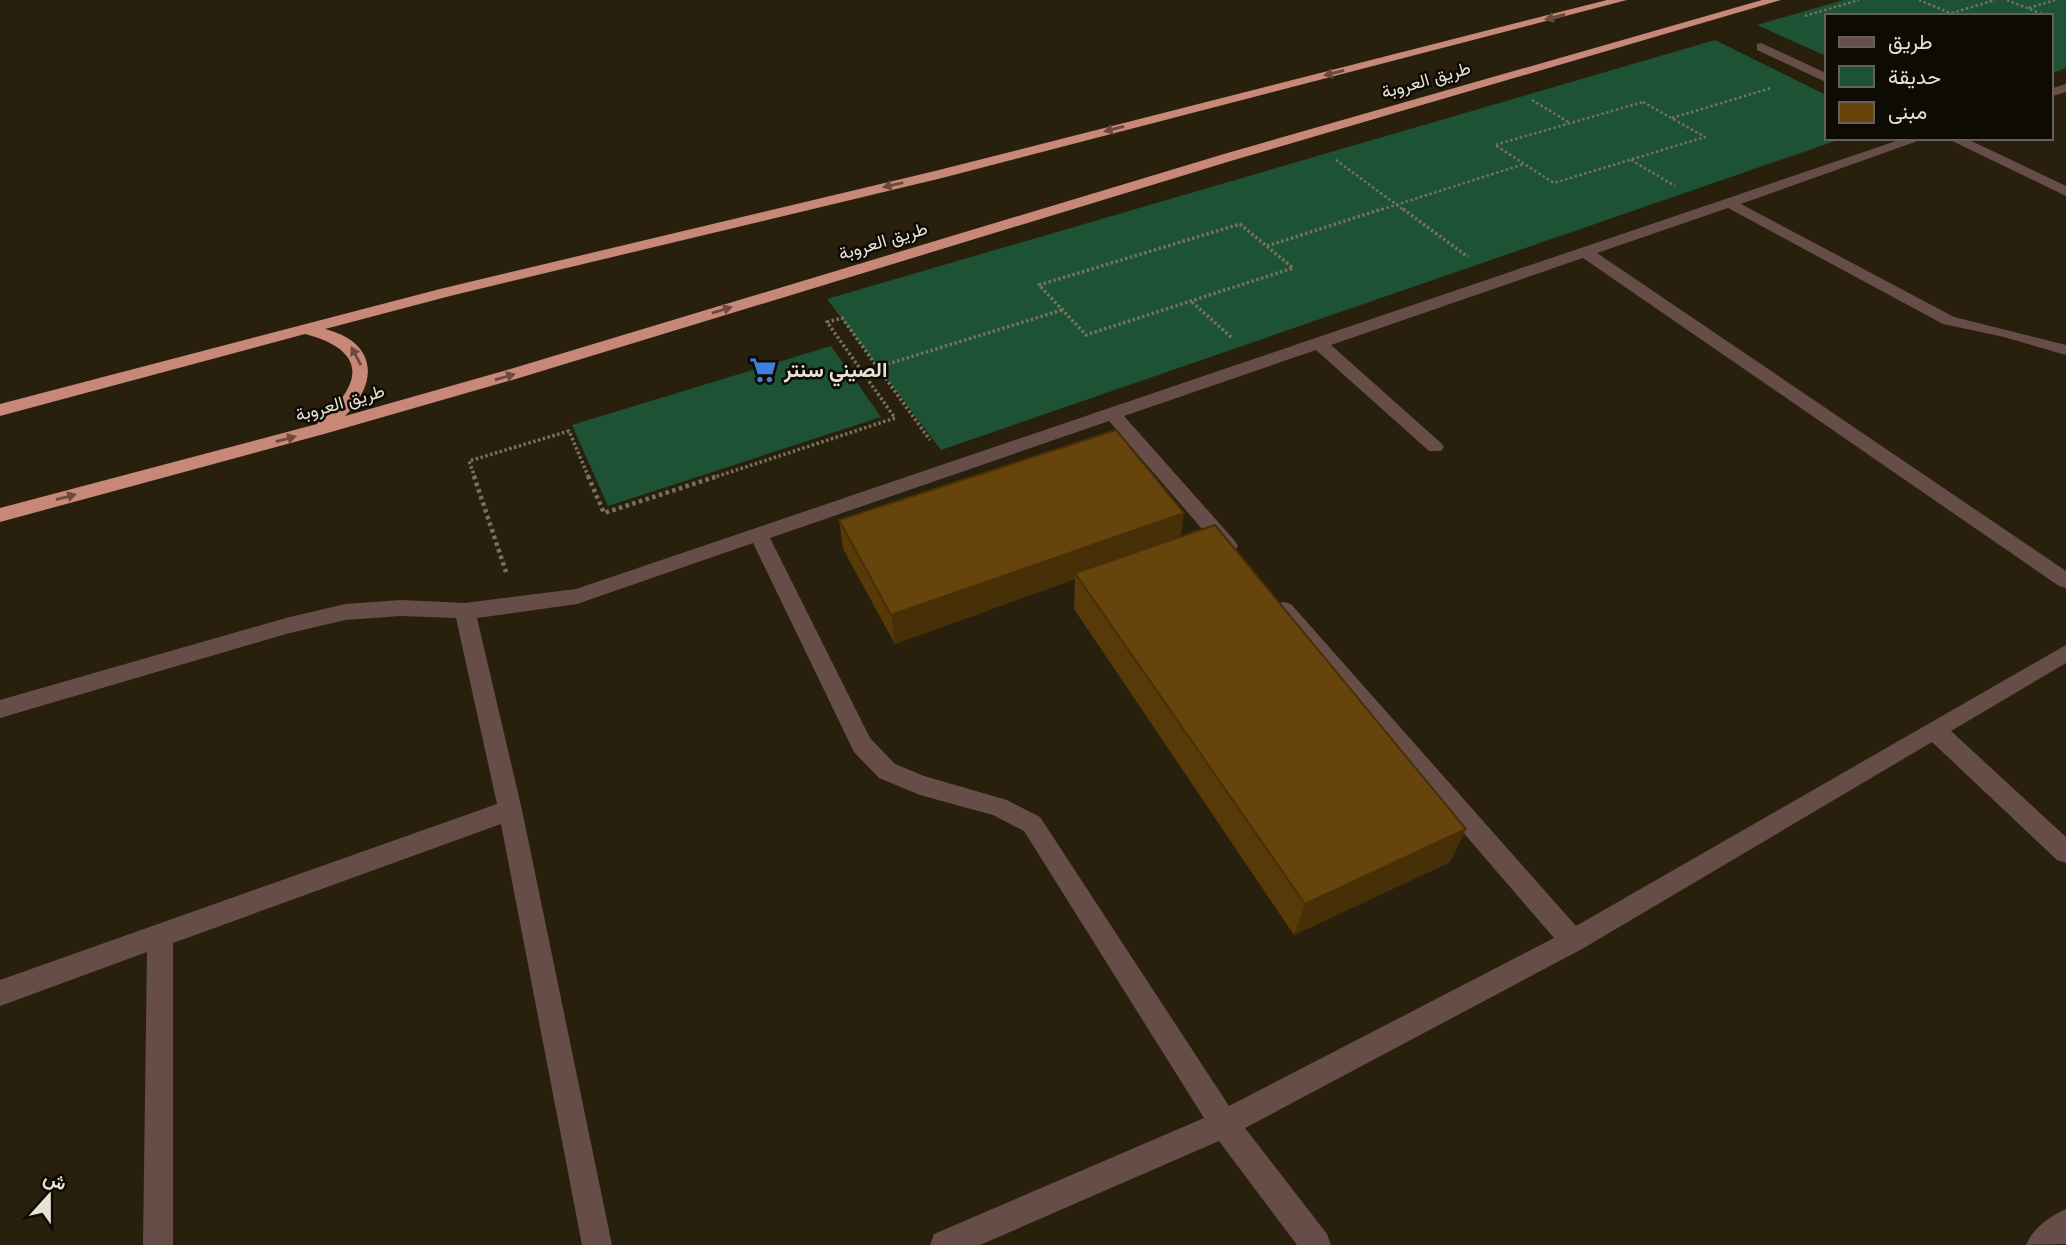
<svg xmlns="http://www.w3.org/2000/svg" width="2066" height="1245" font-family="'PT Sans',Vazirmatn,sans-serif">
<rect width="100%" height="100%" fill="#28200d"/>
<g fill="#1e5234">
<path d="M1843,0H2066V68L2050,74V16H1826V56L1757,25Z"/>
<path d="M1715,40L1826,95V138H1844L941,450L827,299Z"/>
<path d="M831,346L881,417L608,506L572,425Z"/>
</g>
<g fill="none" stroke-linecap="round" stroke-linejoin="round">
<g stroke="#787161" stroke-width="2.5" stroke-dasharray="2.5 2.5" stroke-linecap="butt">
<path d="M1919,0L1950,13"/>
<path d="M2007,0L2047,16"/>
<path d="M2029,8L2055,0"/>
<path d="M1805,16L1859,0"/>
<path d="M1942,16L1995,0"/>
<path d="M2050,17L2053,18"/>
<path d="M1532,100L1570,123"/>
<path d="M1643,102L1705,137L1554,183L1495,145Z"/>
<path d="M1672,118L1771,88"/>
<path d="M1336,160L1405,211"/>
<path d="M1631,160L1675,186"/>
<path d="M1377,211L1524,164"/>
</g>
<g stroke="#787161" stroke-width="3.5" stroke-dasharray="2.5 2.5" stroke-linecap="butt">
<path d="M1403,209L1468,257"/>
<path d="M1240,224L1293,268L1086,335L1039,285Z"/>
<path d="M1267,246L1382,209"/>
<path d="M1192,302L1232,338"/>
<path d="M878,367L1062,310"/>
<path d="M475,478L469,461L569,431L589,478"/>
<path d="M712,478L895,418L827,322L842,318L930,440"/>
</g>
<g stroke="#787161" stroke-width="4.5" stroke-dasharray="3.5 3.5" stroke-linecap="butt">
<path d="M474,476L506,572"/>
<path d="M588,476L604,513L718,476"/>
</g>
<g fill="#674d47" fill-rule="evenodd">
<path d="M1761,43L1826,73V82L1757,50V44Z"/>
<path d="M2066,84V92L2050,97V89Z"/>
<path d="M1905,138H1926L1741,204L1954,317L2066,345V355L2004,337L1943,324L1728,208L1597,253L2066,571V588L2059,586L1583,258L1331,345L1441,443L1444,447L1441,451H1429L1316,350L1124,416L1235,541L1238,546L1235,551H1221L1109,421L770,538L870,738L895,764L924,776L1007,800L1040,817L1229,1106L1554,938L1277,616L1274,610L1277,604L1284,602L1291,604L1576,926L2066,645V663L1951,731L2066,837V863L2057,860L1932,742L1582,949L1245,1128L1327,1234L1331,1245H1297L1219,1141L980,1245H930L934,1234L1204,1118L1024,831L993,815L920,795L879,778L854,752L753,543L577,604L477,618L522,810L612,1245H582L501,824L173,943V1245H143L147,952L0,1006V980L497,804L456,618L401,616L345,620L286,634L0,718V700L286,618L345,604L401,600L465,603L576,589Z"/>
<path d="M1946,138H1965L2066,186V196Z"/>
<path d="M2066,1209V1244L2026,1245C2033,1228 2050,1216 2066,1209Z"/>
</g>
<path fill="#c88878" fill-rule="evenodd" d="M1607,0H1627L942,178L450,296L325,329C376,342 380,381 345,416L507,370L1224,154L1762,0H1781L1234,160L519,378L324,434L0,522V508L317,424C324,413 336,406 344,395C368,359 336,342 305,334L0,416V404L440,289L935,171Z"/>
</g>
<path fill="#583a09" d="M839,520L1181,537L1466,829L1450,862L1294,935L1074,609L1075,579L895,644L843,549Z"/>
<g fill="#473008">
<path d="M1184,513L1180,542L1075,573V579L895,644L891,615Z"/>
<path d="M1466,829L1450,862L1294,935L1305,904Z"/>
</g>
<g fill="#66440b" stroke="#473008" stroke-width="2">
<path d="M1116,430L1184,513L891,615L839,520Z"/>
<path d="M1215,525L1466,829L1305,904L1075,573Z"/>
</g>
<defs><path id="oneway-solid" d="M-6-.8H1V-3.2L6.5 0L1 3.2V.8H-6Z" transform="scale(1.75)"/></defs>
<g fill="#6b493e">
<use href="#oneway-solid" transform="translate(1555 17) rotate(166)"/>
<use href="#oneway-solid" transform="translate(1334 73) rotate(166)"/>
<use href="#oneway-solid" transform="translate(1114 129) rotate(166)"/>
<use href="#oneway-solid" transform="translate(893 185) rotate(167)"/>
<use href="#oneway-solid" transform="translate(722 310) rotate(-17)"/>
<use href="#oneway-solid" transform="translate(356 356) rotate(-118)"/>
<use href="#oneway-solid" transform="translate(505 377) rotate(-16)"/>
<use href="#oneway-solid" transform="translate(286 439) rotate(-15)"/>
<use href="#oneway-solid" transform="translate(66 497) rotate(-15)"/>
</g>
<defs>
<symbol id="supermarket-bare" viewBox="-9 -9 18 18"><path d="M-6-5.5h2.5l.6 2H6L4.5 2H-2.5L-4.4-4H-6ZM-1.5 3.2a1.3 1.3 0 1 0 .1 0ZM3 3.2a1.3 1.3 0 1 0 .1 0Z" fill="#3f7fe0" stroke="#0e0a04" stroke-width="2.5" paint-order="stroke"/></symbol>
</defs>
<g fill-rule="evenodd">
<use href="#supermarket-bare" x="744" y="351" width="38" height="38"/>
</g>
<g text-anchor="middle" stroke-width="5" stroke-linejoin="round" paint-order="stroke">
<g font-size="18" fill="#e7e2d6" stroke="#0e0a04">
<text transform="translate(1426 80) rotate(-16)" y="6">طريق العروبة</text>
<text transform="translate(883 241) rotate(-17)" y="6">طريق العروبة</text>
<text transform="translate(340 403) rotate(-16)" y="6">طريق العروبة</text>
</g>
<g font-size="21" font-weight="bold" fill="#e7e2d6" stroke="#0e0a04" text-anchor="start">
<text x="784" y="377">الصيني سنتر</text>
</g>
</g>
<rect x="1825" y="14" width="228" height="126" fill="#0e0a04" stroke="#656058" stroke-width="2"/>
<rect x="1839" y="37" width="35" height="10" fill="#674d47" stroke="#656058" stroke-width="2"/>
<text x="1888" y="49" font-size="21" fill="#e7e2d6">طريق</text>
<rect x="1839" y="66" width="35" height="21" fill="#1e5234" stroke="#656058" stroke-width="2"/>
<text x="1888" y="84" font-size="21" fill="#e7e2d6">حديقة</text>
<rect x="1839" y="102" width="35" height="21" fill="#66440b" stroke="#656058" stroke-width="2"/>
<text x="1888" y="119" font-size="21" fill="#e7e2d6">مبنى</text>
<g transform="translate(49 1196) rotate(21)" stroke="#0e0a04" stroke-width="5" paint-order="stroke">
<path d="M0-5L12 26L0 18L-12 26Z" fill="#e7e2d6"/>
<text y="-10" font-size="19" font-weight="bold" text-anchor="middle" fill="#e7e2d6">ش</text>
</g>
</svg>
